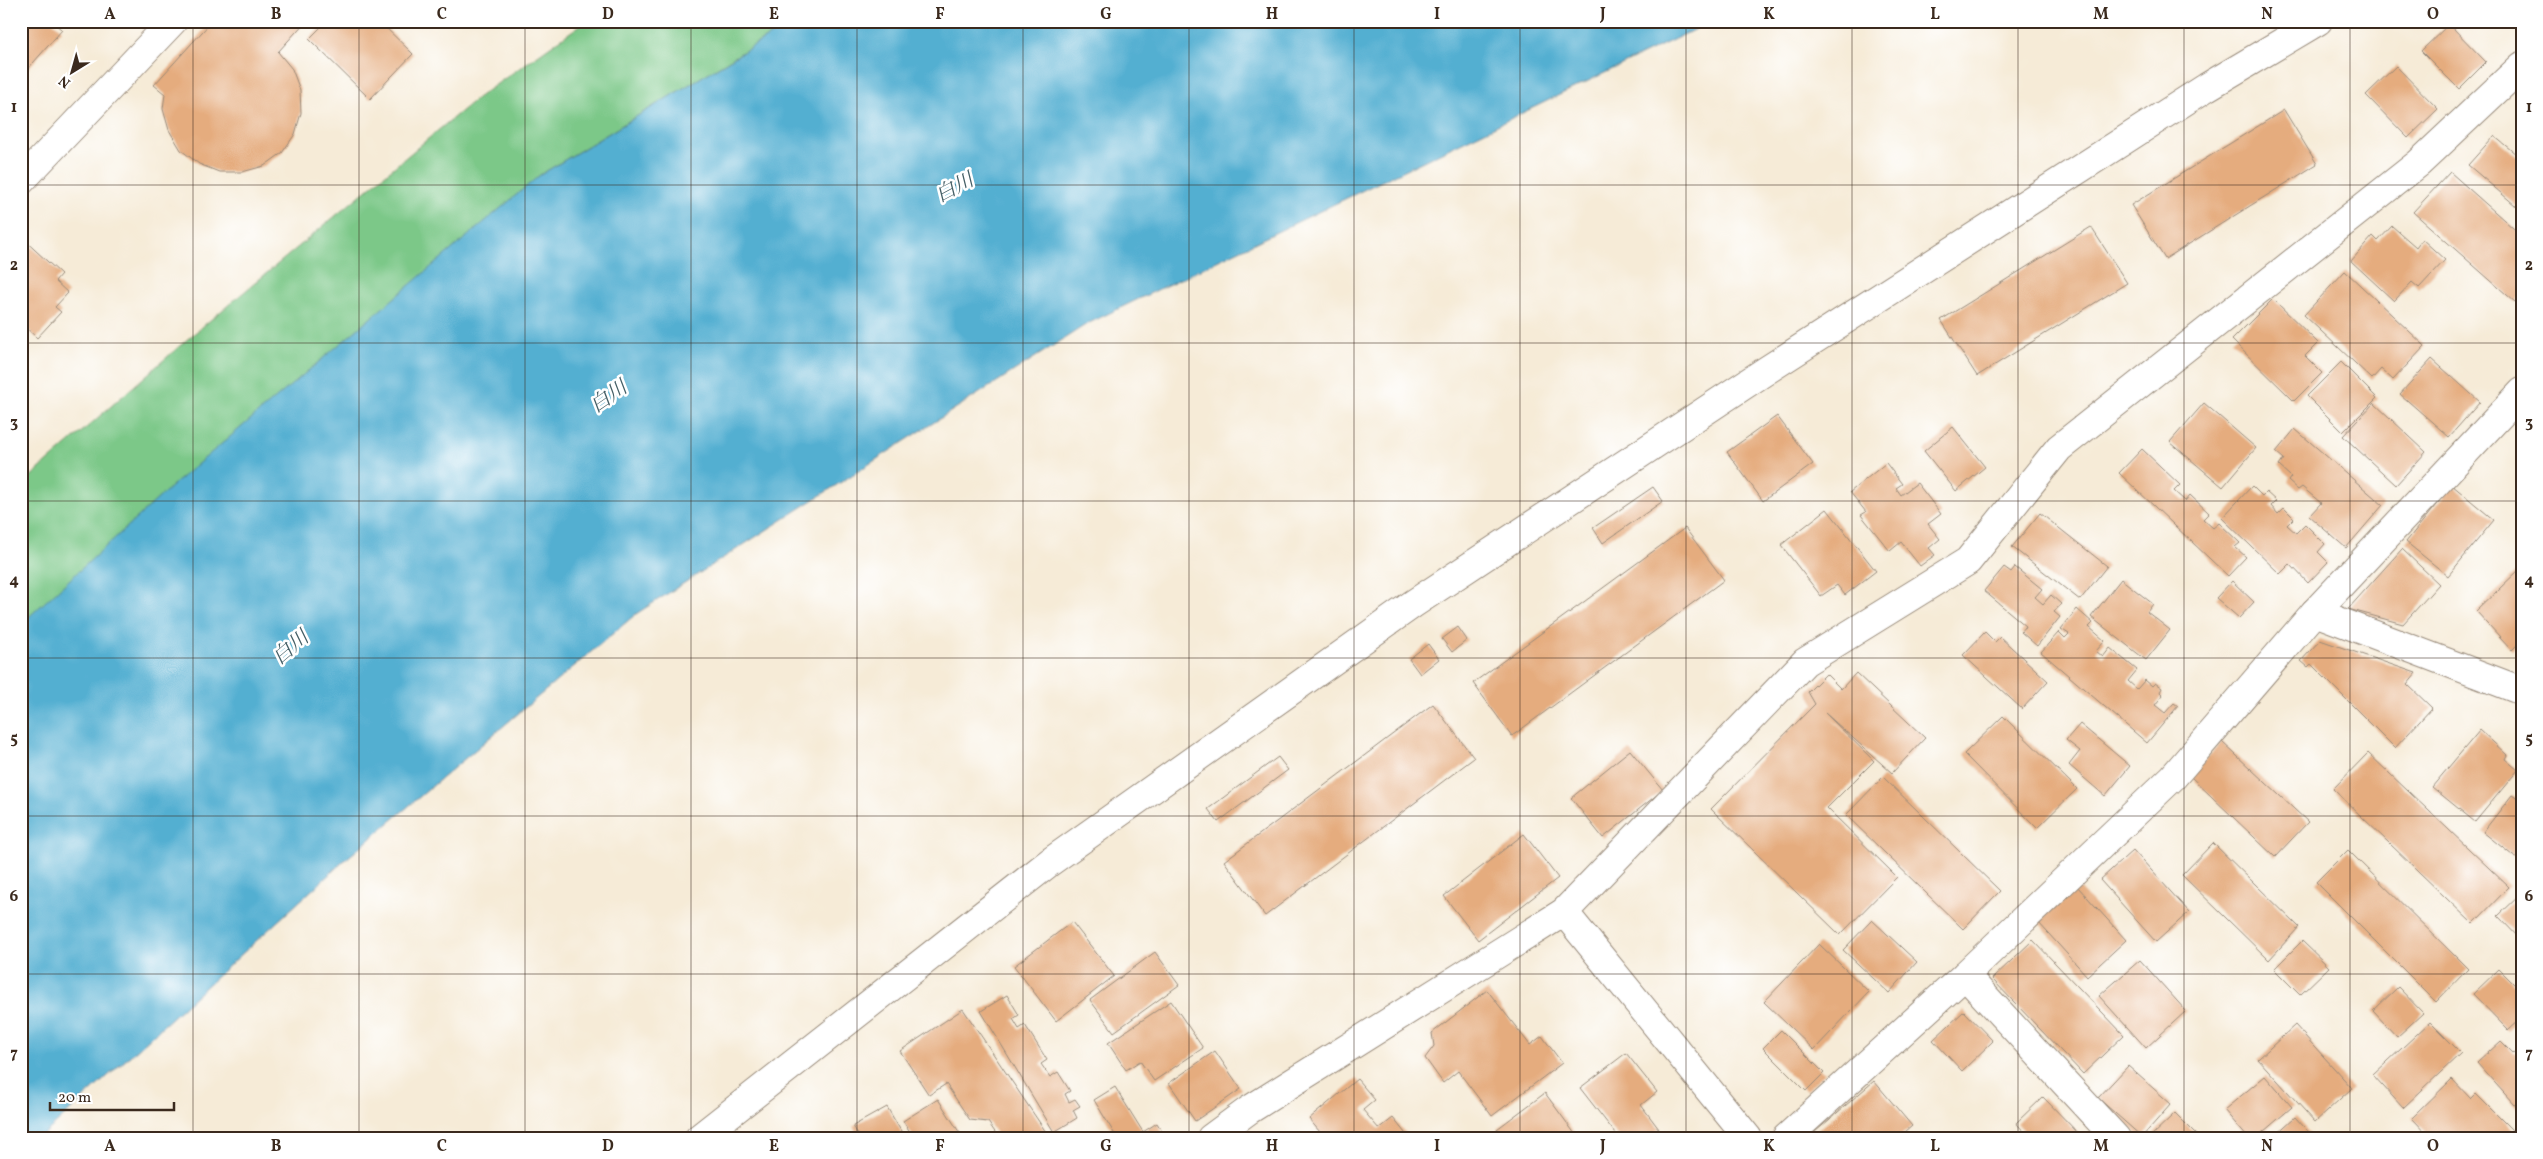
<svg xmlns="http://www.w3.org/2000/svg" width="2543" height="1159" font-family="Vollkorn,'Noto Serif JP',serif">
<rect width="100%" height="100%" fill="#fff"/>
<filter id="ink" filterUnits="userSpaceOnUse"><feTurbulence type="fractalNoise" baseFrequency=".02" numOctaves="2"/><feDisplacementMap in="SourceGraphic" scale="10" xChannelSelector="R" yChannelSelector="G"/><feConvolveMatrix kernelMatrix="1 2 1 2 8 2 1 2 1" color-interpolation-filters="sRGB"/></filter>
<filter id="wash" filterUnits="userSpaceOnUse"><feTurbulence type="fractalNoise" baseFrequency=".0096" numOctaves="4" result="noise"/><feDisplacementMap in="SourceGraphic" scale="20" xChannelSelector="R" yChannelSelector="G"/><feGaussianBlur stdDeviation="1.12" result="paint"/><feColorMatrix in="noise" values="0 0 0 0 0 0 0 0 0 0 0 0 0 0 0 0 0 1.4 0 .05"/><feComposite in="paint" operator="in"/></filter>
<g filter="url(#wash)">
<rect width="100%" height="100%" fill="#f6ebd7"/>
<path fill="#7bc888" stroke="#5b7953" d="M586,21H794L540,175L21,635V485L190,337L477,98Z"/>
<path fill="#53afd1" stroke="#476c78" d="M794,21H1712L1087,324L636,614L345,860L40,1138H21V624L174,484L540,175Z"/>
<g id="blocks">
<g fill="#e5ac7e">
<path d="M21,21H52L62,30L26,71L21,67Z"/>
<path d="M212,21H306L278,52L292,69L300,90L301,113L295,134L282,153L264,166L242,172H219L199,164L181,150L169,130L163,109L165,94L154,85Z"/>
<path d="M327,21H379L413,54L370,99L309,39Z"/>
<path d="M2449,24L2486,62L2459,89L2421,51Z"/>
<path d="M2396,66L2438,109L2408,138L2366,95Z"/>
<path d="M2284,110L2317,164L2165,259L2131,205Z"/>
<path d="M2494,136L2522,159V211L2468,165Z"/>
<path d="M2450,172L2522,236V294L2515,302L2413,212Z"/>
<path d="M2392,226L2416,247L2422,239L2445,260L2419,288L2412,282L2394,301L2351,261L2373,236L2378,241Z"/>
<path d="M2091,227L2127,283L1977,376L1941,320Z"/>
<path d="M21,237L61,274L55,281L68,293L55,307L61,312L37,338L21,323Z"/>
<path d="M2345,271L2425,346L2393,380L2381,369L2372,379L2304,315Z"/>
<path d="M2273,299L2318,343L2305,356L2322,373L2294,401L2232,340Z"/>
<path d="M2432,359L2480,402L2449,437L2400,394Z"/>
<path d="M2341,362L2377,398L2343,432L2307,396Z"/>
<path d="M2204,403L2256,448L2223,487L2170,442Z"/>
<path d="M2374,403L2426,452L2396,485L2343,436Z"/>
<path d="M1777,416L1813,464L1763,501L1727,452Z"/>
<path d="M1953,427L1985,467L1956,491L1924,451Z"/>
<path d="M2295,429L2383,505L2346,548L2309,516L2321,503L2302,487L2298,490L2288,481L2291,477L2279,466L2284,459L2276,452Z"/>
<path d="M2142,449L2180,485L2174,491L2185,501L2190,495L2209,513L2203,519L2213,528L2219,523L2240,543L2235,547L2246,557L2228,576L2119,473Z"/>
<path d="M1886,463L1902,484L1896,488L1901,495L1917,483L1941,514L1928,524L1940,539L1929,548L1935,555L1920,566L1901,542L1890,551L1861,515L1866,512L1850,492Z"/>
<path d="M2452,485L2494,520L2448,576L2406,542Z"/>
<path d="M2252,486L2262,496L2266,492L2276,501L2271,506L2278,514L2284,508L2294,518L2287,525L2296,533L2305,524L2325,544L2318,552L2328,562L2308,583L2290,564L2280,574L2222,518Z"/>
<path d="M1653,487L1663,501L1603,543L1593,528Z"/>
<path d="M1827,509L1876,571L1845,595L1837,585L1821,596L1781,545Z"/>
<path d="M2040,513L2107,566L2080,600L2012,547Z"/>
<path d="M1685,528L1724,580L1512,736L1473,683Z"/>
<path d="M2402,549L2439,584L2403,624L2348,609Z"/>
<path d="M2004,567L2011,572L2015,567L2042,589L2035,597L2043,604L2051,595L2061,604L2054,612L2060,617L2037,646L2021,632L2026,626L1984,591Z"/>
<path d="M2520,569L2522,571V640L2512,650L2476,611Z"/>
<path d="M2121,579L2153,604L2147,612L2170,630L2146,660L2091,617Z"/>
<path d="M2232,581L2254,602L2239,618L2216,598Z"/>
<path d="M2077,609L2093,623L2089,627L2105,641L2096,651L2103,657L2110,648L2137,670L2128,681L2137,689L2145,680L2152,686L2155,683L2162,688L2160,692L2163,695L2155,705L2165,713L2174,703L2178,706L2147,743L2041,652L2059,632L2065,638L2069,634L2061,629Z"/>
<path d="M1458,627L1467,640L1452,652L1442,639Z"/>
<path d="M1985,632L1995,642L2000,637L2048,681L2022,709L1963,655Z"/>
<path d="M2320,640L2416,673L2407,684L2432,708L2395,748L2311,664L2308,667L2301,661Z"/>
<path d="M1428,644L1439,659L1420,674L1409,659Z"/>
<path d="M1856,673L1925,738L1892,773L1825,713L1874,761L1827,808L1897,877L1840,935L1711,809L1815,704L1808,692L1826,674L1841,689Z"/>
<path d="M1433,704L1474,758L1265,916L1224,861Z"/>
<path d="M2003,716L2077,789L2037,828L1964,754Z"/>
<path d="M2080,724L2130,766L2105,796L2069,765L2080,751L2066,740Z"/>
<path d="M2480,730L2507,755L2505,759L2518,770L2475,822L2432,787Z"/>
<path d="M2222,742L2308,822L2275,857L2190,776Z"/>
<path d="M1630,750L1663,790L1603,838L1571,798Z"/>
<path d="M2368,753L2509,887L2473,924L2333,789Z"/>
<path d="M1278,757L1288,770L1218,822L1208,809Z"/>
<path d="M1883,777L2000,891L1963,929L1846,815Z"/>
<path d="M2512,795L2522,802V863L2483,832Z"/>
<path d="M1524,834L1558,878L1478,940L1444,896Z"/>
<path d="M2213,843L2299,927L2269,960L2182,875Z"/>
<path d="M2133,850L2189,912L2156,942L2100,880Z"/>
<path d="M2348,850L2468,969L2436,1002L2316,882Z"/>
<path d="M2077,886L2126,940L2087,976L2038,922Z"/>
<path d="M2522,893V941L2498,916Z"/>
<path d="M1872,920L1917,962L1889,993L1843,950Z"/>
<path d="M1072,922L1114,976L1056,1021L1014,966Z"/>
<path d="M2033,940L2124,1035L2083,1074L1992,979Z"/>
<path d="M2302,941L2329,967L2300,995L2274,969Z"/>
<path d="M1819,944L1869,992L1814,1050L1764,1002Z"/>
<path d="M1155,952L1179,985L1114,1032L1090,1000Z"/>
<path d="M2140,960L2186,1011L2146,1048L2099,996Z"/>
<path d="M2499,969L2522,992V1017L2508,1030L2473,994Z"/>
<path d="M2398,987L2423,1013L2397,1037L2373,1011Z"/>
<path d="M1487,990L1530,1045L1542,1036L1562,1063L1492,1116L1458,1071L1443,1083L1425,1058L1434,1046L1432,1033Z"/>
<path d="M1007,995L1019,1015L1013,1019L1019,1029L1025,1025L1047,1060L1041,1064L1050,1077L1058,1072L1070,1091L1065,1094L1069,1102L1075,1099L1080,1106L1073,1110L1077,1118L1054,1132L981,1011Z"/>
<path d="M1171,1001L1203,1048L1154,1081L1140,1061L1126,1070L1108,1043Z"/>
<path d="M963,1009L1050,1138H999L988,1122L970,1120L946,1084L929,1095L900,1051Z"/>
<path d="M1964,1011L1993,1041L1962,1071L1933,1040Z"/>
<path d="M2430,1022L2461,1053L2403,1108L2373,1075Z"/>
<path d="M2295,1025L2352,1088L2315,1122L2258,1059Z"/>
<path d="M1781,1030L1824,1073L1806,1091L1763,1048Z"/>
<path d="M2501,1041L2514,1054L2522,1049V1113L2477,1063Z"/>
<path d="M1215,1051L1241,1089L1195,1121L1169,1083Z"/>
<path d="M1626,1053L1657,1092L1641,1105L1659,1129L1648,1138H1619L1580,1088Z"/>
<path d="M2128,1066L2171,1104L2142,1137L2098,1098Z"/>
<path d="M2265,1076L2292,1107L2256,1138H2248L2224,1110Z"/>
<path d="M1357,1079L1375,1100L1363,1110L1379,1129L1393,1118L1409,1138H1325L1309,1119Z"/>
<path d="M2452,1079L2471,1099L2476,1094L2512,1130L2504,1138H2431L2412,1118Z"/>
<path d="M1874,1081L1912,1126L1898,1138H1808Z"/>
<path d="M1115,1087L1143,1132L1157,1123L1166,1138H1117L1094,1100Z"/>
<path d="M1545,1093L1578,1138H1504L1497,1129Z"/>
<path d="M2043,1097L2083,1138H2030L2016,1123Z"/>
<path d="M938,1099L963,1138H914L903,1121Z"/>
<path d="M887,1107L905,1138H860L853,1126Z"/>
<path d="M2175,1113L2200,1138H2149Z"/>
<path d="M2295,1117L2314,1138H2272Z"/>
</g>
</g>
</g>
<g filter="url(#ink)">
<use href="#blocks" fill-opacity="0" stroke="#988a7a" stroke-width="1"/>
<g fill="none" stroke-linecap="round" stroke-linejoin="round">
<defs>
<g id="minor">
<path d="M21,181L173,21"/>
<path d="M2315,612L2522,691"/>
<path d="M1564,912L1748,1138"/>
<path d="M1965,975L2116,1138"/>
<path d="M699,1138L1050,862L1413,604L1767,370L2207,87L2318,21"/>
<path d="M1211,1138L1249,1110L1564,912L1805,662L1968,561L2059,448L2419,163L2522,66"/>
<path d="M1786,1138L1965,975L2173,777L2315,612L2522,392"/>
</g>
</defs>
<use href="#minor" stroke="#988a7a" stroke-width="30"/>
<use href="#minor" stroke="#fff" stroke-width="28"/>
</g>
</g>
<path fill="none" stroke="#3b2a1e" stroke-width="1" stroke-opacity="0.55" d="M193,21V1138M359,21V1138M525,21V1138M691,21V1138M857,21V1138M1023,21V1138M1189,21V1138M1354,21V1138M1520,21V1138M1686,21V1138M1852,21V1138M2018,21V1138M2184,21V1138M2350,21V1138M21,185H2522M21,343H2522M21,501H2522M21,658H2522M21,816H2522M21,974H2522"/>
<g text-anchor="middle" stroke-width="5" stroke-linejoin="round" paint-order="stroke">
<g font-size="20" font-style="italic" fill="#455f66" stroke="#fff">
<text transform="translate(954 187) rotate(-28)" y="7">白川</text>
<text transform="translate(608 396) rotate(-35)" y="7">白川</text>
<text transform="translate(290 647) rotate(-40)" y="7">白川</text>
</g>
</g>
<rect width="2543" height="1159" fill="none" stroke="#fff" stroke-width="55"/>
<g transform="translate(72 72) rotate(217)" stroke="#ffffff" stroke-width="4" paint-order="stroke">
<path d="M0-4L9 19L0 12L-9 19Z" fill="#3b2a1e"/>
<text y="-8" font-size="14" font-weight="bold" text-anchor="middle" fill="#3b2a1e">N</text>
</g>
<path d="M50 1102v8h124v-8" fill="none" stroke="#3b2a1e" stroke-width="2.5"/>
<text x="58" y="1102" font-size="15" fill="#3b2a1e" stroke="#ffffff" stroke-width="4" paint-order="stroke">20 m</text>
<rect x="28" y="28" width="2488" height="1104" fill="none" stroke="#3b2a1e" stroke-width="2"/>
<g font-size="16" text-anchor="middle" font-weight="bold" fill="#3b2a1e">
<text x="110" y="19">A</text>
<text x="276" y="19">B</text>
<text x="442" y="19">C</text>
<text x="608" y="19">D</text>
<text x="774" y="19">E</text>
<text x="940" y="19">F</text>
<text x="1106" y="19">G</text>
<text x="1272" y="19">H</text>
<text x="1437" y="19">I</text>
<text x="1603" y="19">J</text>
<text x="1769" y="19">K</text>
<text x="1935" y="19">L</text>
<text x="2101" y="19">M</text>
<text x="2267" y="19">N</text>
<text x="2433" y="19">O</text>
<text x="14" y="112">1</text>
<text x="2529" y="112">1</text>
<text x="14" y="270">2</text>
<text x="2529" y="270">2</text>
<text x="14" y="427">3</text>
<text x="2529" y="427">3</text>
<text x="14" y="585">4</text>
<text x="2529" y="585">4</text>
<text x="14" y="743">5</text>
<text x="2529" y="743">5</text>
<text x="14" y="901">6</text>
<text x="2529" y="901">6</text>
<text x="14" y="1058">7</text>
<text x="2529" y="1058">7</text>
<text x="110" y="1151">A</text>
<text x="276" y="1151">B</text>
<text x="442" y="1151">C</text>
<text x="608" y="1151">D</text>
<text x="774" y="1151">E</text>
<text x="940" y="1151">F</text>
<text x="1106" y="1151">G</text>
<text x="1272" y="1151">H</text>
<text x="1437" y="1151">I</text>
<text x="1603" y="1151">J</text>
<text x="1769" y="1151">K</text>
<text x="1935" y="1151">L</text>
<text x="2101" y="1151">M</text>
<text x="2267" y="1151">N</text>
<text x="2433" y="1151">O</text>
</g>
</svg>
